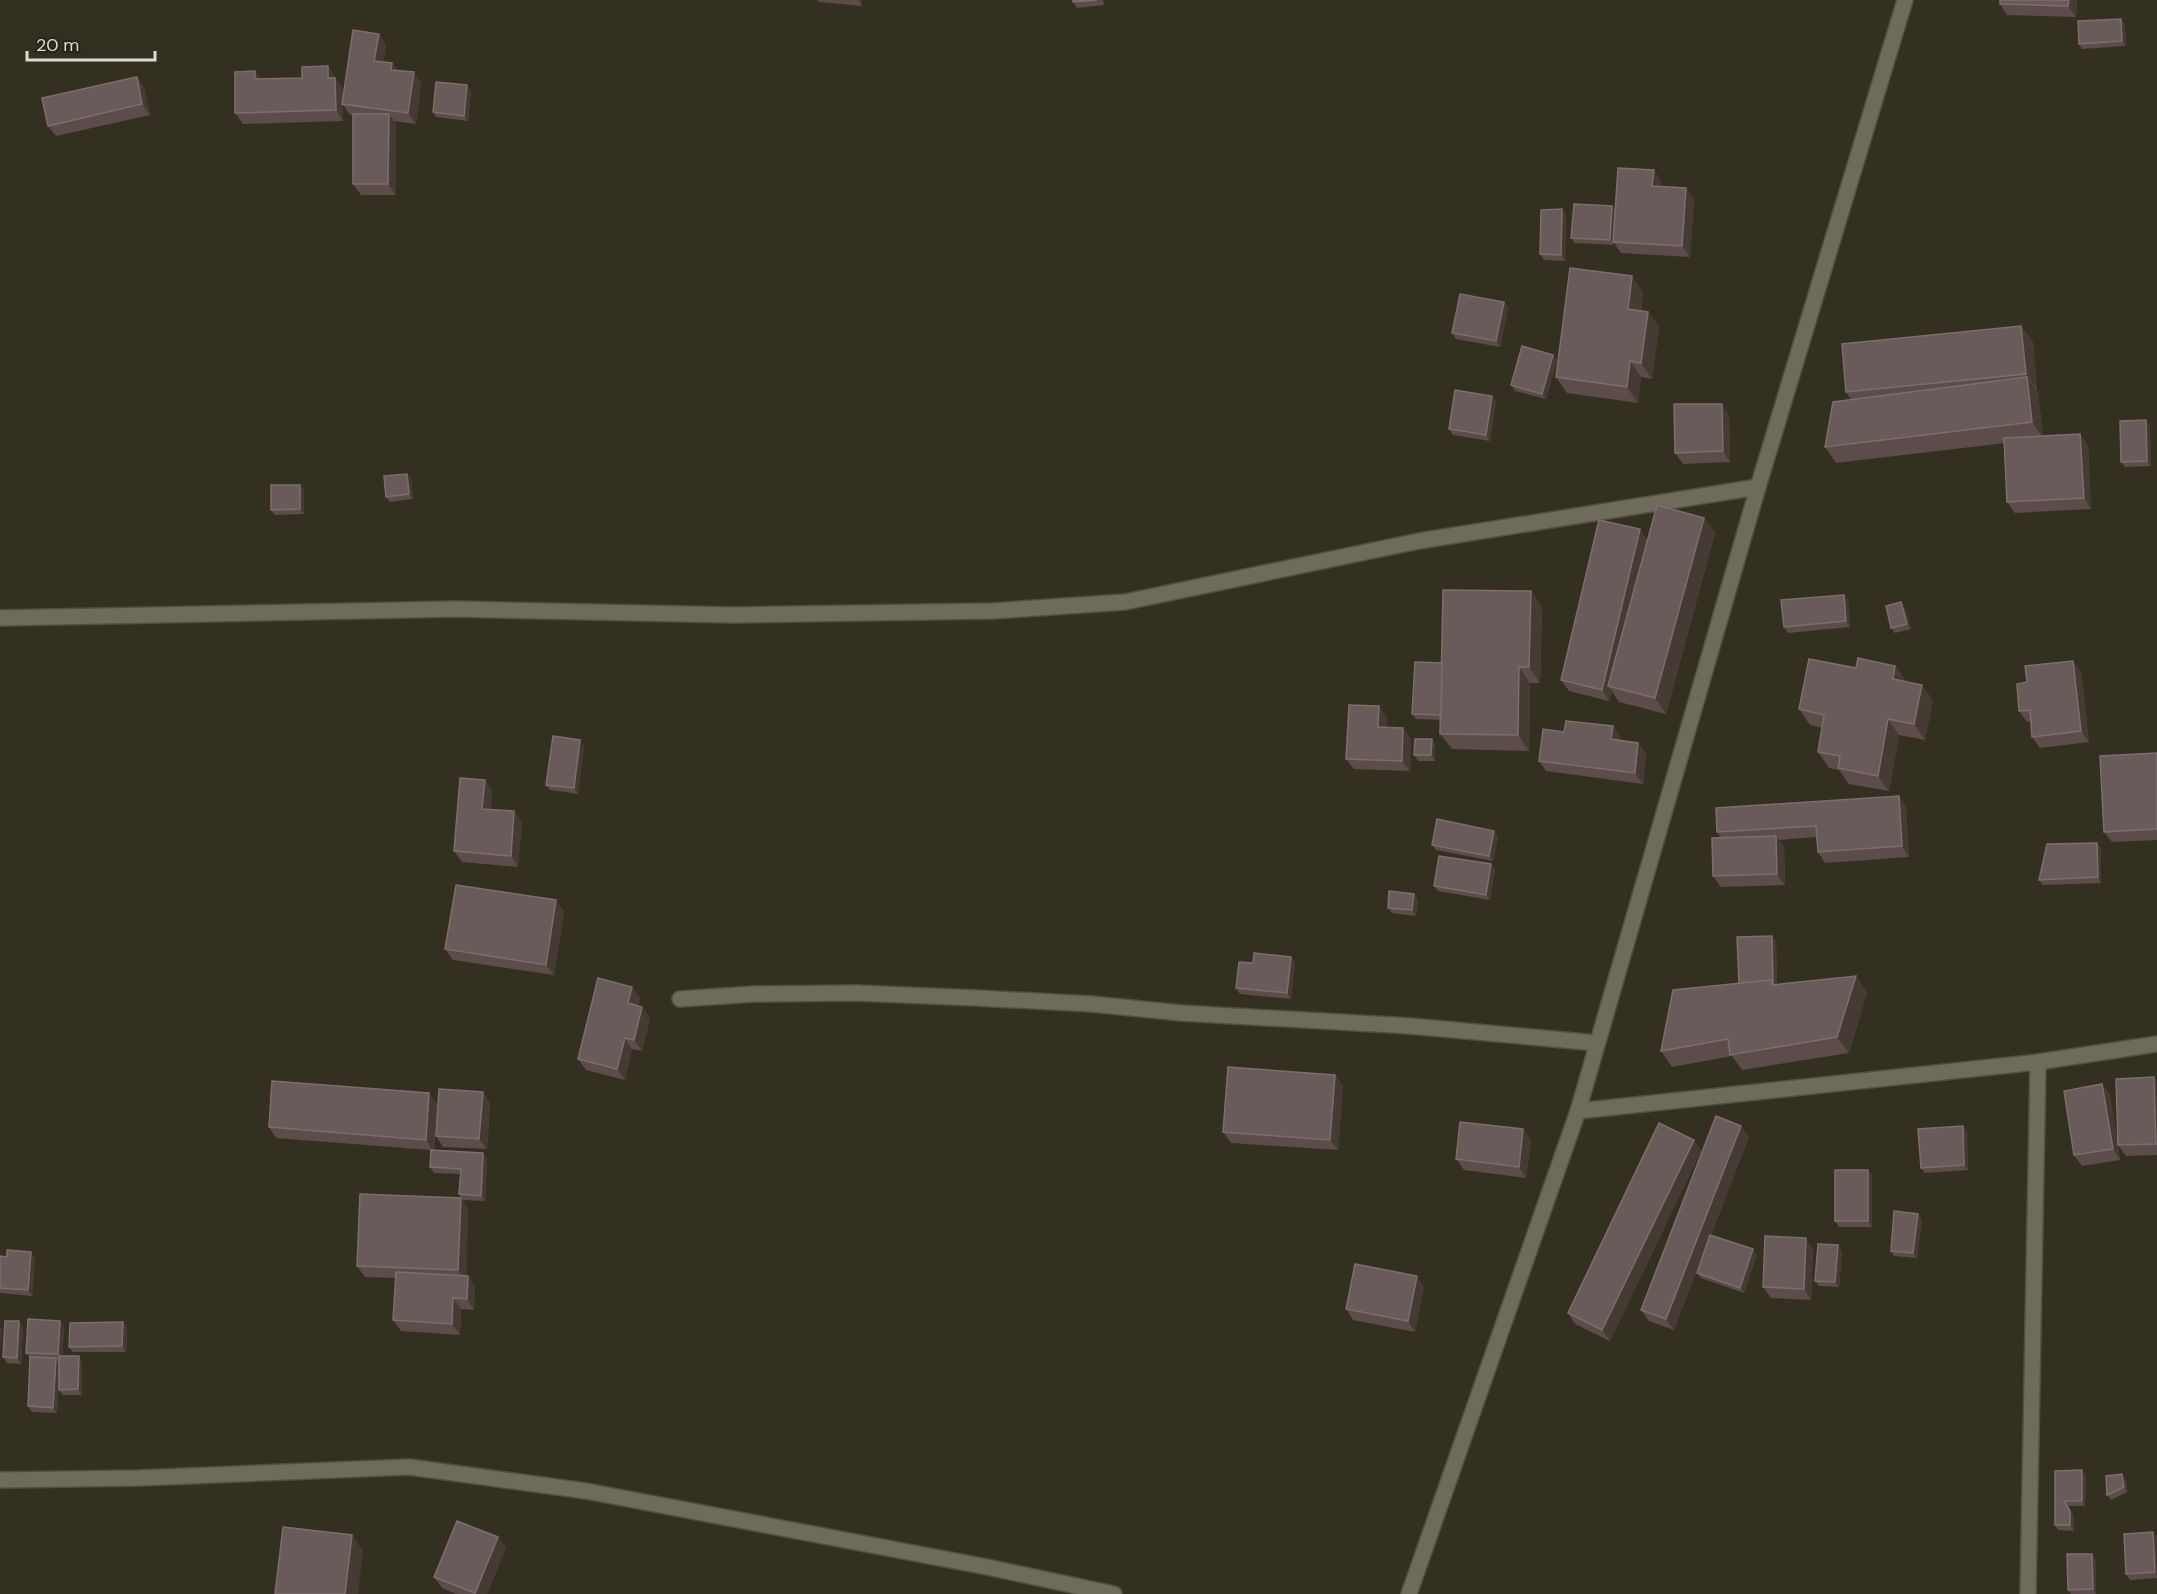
<svg xmlns="http://www.w3.org/2000/svg" width="2157" height="1594" font-family="'DM Sans',sans-serif">
<rect width="100%" height="100%" fill="#333022"/>
<g fill="none" stroke-linecap="round" stroke-linejoin="round">
<defs>
<g id="street">
<path d="M0,618L455,609L734,615L992,611L1125,602L1419,541L1758,487"/>
<path d="M680,999L754,994L856,993L977,998L1092,1004L1181,1013L1410,1026L1597,1043"/>
<path d="M1578,1111L2038,1062L2157,1044"/>
<path d="M0,1480L139,1478L409,1467L586,1491L987,1567L1114,1594"/>
<path d="M1409,1594L1578,1111L1758,487L1905,0"/>
<path d="M2028,1594L2038,1062"/>
</g>
</defs>
<use href="#street" stroke="#514e42" stroke-width="18"/>
<use href="#street" stroke="#6e6b5b" stroke-width="15"/>
</g>
<g fill="#5c4c4a">
<path d="M817,0H862V6L819,2Z"/>
<path d="M1073,0H1103L1104,5L1077,8L1073,2Z"/>
<path d="M2000,0H2077L2076,17L2007,15L2000,4Z"/>
<path d="M2121,19L2125,24L2126,46L2082,49L2079,44Z"/>
<path d="M379,34L386,45L383,62L392,63L397,70L421,83L416,124L393,121L396,125V195H361L353,184V115H350L343,105V121L243,124L235,113L255,71L260,79L302,78L328,66L343,89V97Z"/>
<path d="M137,77L144,88L150,115L56,136L48,126Z"/>
<path d="M471,91L468,121L436,117L433,112Z"/>
<path d="M1661,181V187L1686,188L1694,199L1690,257L1621,253L1614,243V245L1575,243L1571,238L1612,206L1615,211Z"/>
<path d="M1562,209L1566,215L1565,261L1544,260L1540,254Z"/>
<path d="M1643,292L1641,311L1648,312L1659,327L1652,379L1641,377L1638,403L1567,393L1556,377Z"/>
<path d="M1504,302L1508,308L1500,347L1456,339L1452,333Z"/>
<path d="M2021,326L2033,342L2037,390H2036L2038,393L2043,436L2088,445L2091,509L2015,513L2007,502L2005,443L1836,463L1825,447L1851,400L1846,392Z"/>
<path d="M1553,355L1557,360L1546,399L1515,391L1511,385Z"/>
<path d="M1496,401L1490,441L1453,435L1449,429Z"/>
<path d="M1729,415L1730,462L1683,464L1675,453Z"/>
<path d="M2150,426L2151,466L2125,467L2121,462Z"/>
<path d="M407,474L411,479L413,499L390,502L386,497Z"/>
<path d="M304,490V514L275,515L271,510Z"/>
<path d="M1704,518L1715,533L1666,714L1619,702L1612,691L1609,701L1569,691L1561,680L1640,529L1647,540Z"/>
<path d="M1531,591L1542,607L1540,683H1530L1529,751L1452,749L1440,734L1441,720L1416,719L1412,714L1442,663Z"/>
<path d="M1844,595L1848,600L1850,627L1788,633L1784,627Z"/>
<path d="M1901,602L1905,607L1911,629L1895,633L1891,628Z"/>
<path d="M1895,666L1906,681L1933,700L1925,740L1899,735L1889,791L1849,784L1839,770L1829,768L1818,752L1822,728L1810,725L1799,709L1856,668Z"/>
<path d="M2081,671L2089,742L2040,748L2032,737L2031,721L2027,722L2019,711Z"/>
<path d="M1387,717L1386,728L1411,739L1410,771L1354,769L1346,759Z"/>
<path d="M1613,726L1620,737V740L1638,743L1646,753L1643,784L1546,771L1539,761L1564,732Z"/>
<path d="M1432,739L1435,745V761H1418L1414,755Z"/>
<path d="M584,746L578,794L550,790L546,785Z"/>
<path d="M2157,753V840L2112,842L2104,832Z"/>
<path d="M485,780L492,791L491,809L522,822L518,867L462,862L454,851Z"/>
<path d="M1899,796L1906,807L1909,857L1825,863L1818,852L1817,837L1779,840L1784,847L1785,885L1721,887L1713,876L1721,838L1717,832Z"/>
<path d="M1498,836L1493,861L1436,850L1432,845Z"/>
<path d="M2097,843L2101,848V883L2043,885L2039,880Z"/>
<path d="M1491,864L1495,870L1490,900L1438,891L1434,886Z"/>
<path d="M1418,899L1416,916L1392,913L1388,908Z"/>
<path d="M564,911L554,975L453,960L445,949Z"/>
<path d="M1776,941L1777,985L1867,992L1849,1053L1742,1070L1732,1056L1672,1067L1661,1051L1739,983Z"/>
<path d="M1295,962L1291,999L1240,994L1236,988L1253,963Z"/>
<path d="M632,987L640,998L638,1006L642,1007L650,1018L642,1051L632,1049L625,1080L586,1070L578,1059Z"/>
<path d="M1335,1075L1343,1086L1338,1150L1231,1143L1223,1132Z"/>
<path d="M2154,1077L2157,1082V1155L2126,1156L2118,1145Z"/>
<path d="M2102,1084L2110,1095L2120,1160L2082,1166L2074,1155Z"/>
<path d="M490,1103L487,1149L443,1147L436,1136Z"/>
<path d="M437,1104L434,1150L483,1153L487,1159L485,1201L463,1200L459,1194L461,1174L434,1173L430,1167L431,1150L276,1138L269,1127Z"/>
<path d="M1963,1126L1967,1132L1968,1170L1925,1173L1921,1168Z"/>
<path d="M1523,1129L1531,1140L1526,1178L1464,1170L1456,1159Z"/>
<path d="M1749,1137L1711,1235L1757,1255L1744,1293L1701,1278L1697,1273L1703,1253L1674,1330L1649,1321L1641,1310Z"/>
<path d="M1694,1140L1701,1151L1610,1341L1575,1324L1568,1313Z"/>
<path d="M1872,1175V1227H1839L1835,1221Z"/>
<path d="M461,1198L468,1209L466,1276H468L475,1287L474,1310L461,1309L460,1335L401,1331L393,1320L396,1278L365,1277L357,1266Z"/>
<path d="M1922,1219L1917,1258L1894,1256L1891,1251Z"/>
<path d="M1813,1249L1811,1300L1771,1298L1763,1287Z"/>
<path d="M1842,1251L1839,1287L1819,1286L1815,1281Z"/>
<path d="M0,1256L35,1258L32,1296L0,1293Z"/>
<path d="M1424,1287L1415,1332L1353,1320L1346,1309Z"/>
<path d="M60,1321L64,1326L62,1356L82,1362V1395H63L59,1390V1376L57,1413L32,1412L28,1406L30,1358L26,1353Z"/>
<path d="M123,1322L127,1328L126,1352H73L69,1347Z"/>
<path d="M23,1327L21,1364L7,1363L3,1357Z"/>
<path d="M2055,1471L2086,1476L2085,1506H2068L2074,1517V1531L2058,1530L2055,1525Z"/>
<path d="M2126,1480L2127,1492L2111,1500L2107,1495Z"/>
<path d="M2157,1537V1578L2130,1580L2126,1574Z"/>
<path d="M506,1547L487,1594H457L442,1588L434,1577Z"/>
<path d="M2096,1560V1594H2071L2068,1590Z"/>
</g>
<g fill="#463a34">
<path d="M858,0H862V6Z"/>
<path d="M2069,0H2077L2076,17L2068,6Z"/>
<path d="M2121,19L2125,24L2126,46L2122,41Z"/>
<path d="M379,34L386,45L382,72L374,61Z"/>
<path d="M392,63L400,74L391,70Z"/>
<path d="M328,66L343,89V104H342L343,105V121L336,110L328,78Z"/>
<path d="M255,71L262,82L255,79Z"/>
<path d="M414,72L421,83L416,124L408,113Z"/>
<path d="M137,77L144,88L150,115L142,104Z"/>
<path d="M467,85L471,91L468,121L464,116Z"/>
<path d="M389,114L396,125V195L388,184Z"/>
<path d="M1654,170L1661,181L1660,197L1652,186Z"/>
<path d="M1686,188L1694,199L1690,257L1682,246Z"/>
<path d="M1612,206L1616,212L1614,245L1610,240Z"/>
<path d="M1562,209L1566,215L1565,261L1561,255Z"/>
<path d="M1632,276L1643,292L1639,325L1628,309Z"/>
<path d="M1504,302L1508,308L1500,347L1496,341Z"/>
<path d="M1648,312L1659,327L1652,379L1641,363Z"/>
<path d="M2021,326L2033,342L2037,390L2026,374Z"/>
<path d="M1553,355L1557,360L1546,399L1542,394Z"/>
<path d="M1630,361L1641,377L1638,403L1627,387Z"/>
<path d="M2027,377L2038,393L2043,438L2032,422Z"/>
<path d="M1492,396L1496,401L1490,441L1486,435Z"/>
<path d="M1722,404L1729,415L1730,462L1723,451Z"/>
<path d="M2146,420L2150,426L2151,466L2147,461Z"/>
<path d="M2080,434L2088,445L2091,509L2084,498Z"/>
<path d="M407,474L411,479L413,499L409,494Z"/>
<path d="M300,485L304,490V514L300,509Z"/>
<path d="M1704,518L1715,533L1666,714L1655,698Z"/>
<path d="M1640,529L1647,540L1608,686L1612,691L1609,701L1602,690Z"/>
<path d="M1531,591L1542,607L1540,683L1529,667Z"/>
<path d="M1844,595L1848,600L1850,627L1846,621Z"/>
<path d="M1901,602L1905,607L1911,629L1907,624Z"/>
<path d="M2073,661L2081,671L2089,742L2081,731Z"/>
<path d="M1895,666L1907,682L1893,679Z"/>
<path d="M1519,667L1530,683L1529,751L1518,735Z"/>
<path d="M1922,685L1933,700L1925,740L1914,724Z"/>
<path d="M1379,706L1387,717L1386,738L1378,727Z"/>
<path d="M1888,719L1899,735L1889,791L1878,776Z"/>
<path d="M1613,726L1620,737L1619,750L1611,739Z"/>
<path d="M1403,728L1411,739L1410,771L1402,761Z"/>
<path d="M1432,739L1435,745V761L1431,755Z"/>
<path d="M580,740L584,746L578,794L574,788Z"/>
<path d="M1638,743L1646,753L1643,784L1635,773Z"/>
<path d="M485,780L492,791L490,819L482,809Z"/>
<path d="M1899,796L1906,807L1909,857L1902,846Z"/>
<path d="M514,811L522,822L518,867L511,856Z"/>
<path d="M1494,831L1498,836L1493,861L1489,856Z"/>
<path d="M1776,836L1784,847L1785,885L1777,874Z"/>
<path d="M2097,843L2101,848V883L2098,877Z"/>
<path d="M1491,864L1495,870L1490,900L1486,895Z"/>
<path d="M1414,894L1418,899L1416,916L1412,910Z"/>
<path d="M556,900L564,911L554,975L546,965Z"/>
<path d="M1772,936L1776,941L1777,988L1772,985L1771,980Z"/>
<path d="M1291,957L1295,962L1291,999L1287,993Z"/>
<path d="M1856,976L1867,992L1849,1053L1837,1037Z"/>
<path d="M632,987L640,998L636,1014L628,1003Z"/>
<path d="M642,1007L650,1018L642,1051L634,1040Z"/>
<path d="M625,1038L632,1049L625,1080L617,1069Z"/>
<path d="M1335,1075L1343,1086L1338,1150L1330,1140Z"/>
<path d="M2154,1077L2157,1082V1145L2156,1144Z"/>
<path d="M2102,1084L2110,1095L2120,1160L2113,1149Z"/>
<path d="M483,1092L490,1103L487,1149L479,1139Z"/>
<path d="M429,1093L437,1104L433,1151L426,1140Z"/>
<path d="M1741,1126L1749,1137L1674,1330L1666,1319Z"/>
<path d="M1963,1126L1967,1132L1968,1170L1964,1165Z"/>
<path d="M1523,1129L1531,1140L1526,1178L1519,1167Z"/>
<path d="M1694,1140L1701,1151L1610,1341L1602,1330Z"/>
<path d="M483,1153L487,1159L485,1201L481,1196Z"/>
<path d="M1868,1170L1872,1175V1227L1868,1221Z"/>
<path d="M461,1198L468,1209L466,1281L458,1270Z"/>
<path d="M1918,1214L1922,1219L1917,1258L1913,1253Z"/>
<path d="M1806,1238L1813,1249L1811,1300L1804,1289Z"/>
<path d="M1838,1245L1842,1251L1839,1287L1835,1282Z"/>
<path d="M1753,1249L1757,1255L1744,1293L1740,1288Z"/>
<path d="M31,1252L35,1258L32,1296L28,1290Z"/>
<path d="M468,1276L475,1287L474,1310L467,1299Z"/>
<path d="M1417,1276L1424,1287L1415,1332L1408,1321Z"/>
<path d="M453,1298L461,1309L460,1335L452,1324Z"/>
<path d="M19,1321L23,1327L21,1364L17,1358Z"/>
<path d="M60,1321L64,1326L62,1360L58,1354Z"/>
<path d="M123,1322L127,1328L126,1352L122,1346Z"/>
<path d="M0,1327L2,1329L0,1350Z"/>
<path d="M79,1356L82,1362V1395L78,1389Z"/>
<path d="M56,1358L60,1364L57,1413L53,1408Z"/>
<path d="M2082,1470L2086,1476L2085,1506L2082,1501Z"/>
<path d="M2122,1474L2126,1480L2127,1492L2124,1487Z"/>
<path d="M2064,1501L2074,1517V1531L2070,1525Z"/>
<path d="M2153,1532L2157,1537V1575L2155,1572Z"/>
<path d="M352,1535L363,1551L358,1594H345Z"/>
<path d="M498,1537L506,1547L487,1594H476Z"/>
<path d="M2092,1554L2096,1560V1594L2093,1589Z"/>
</g>
<g fill="#695b59" stroke="#7b6f6c" stroke-width="1.5">
<path d="M1073,0H1097L1073,2Z"/>
<path d="M2000,0H2069L2068,6L2000,4Z"/>
<path d="M2121,19L2122,41L2079,44L2078,21Z"/>
<path d="M353,30L379,34L374,61L392,63L391,70L414,72L408,113L342,104Z"/>
<path d="M328,66V78H335L336,110L235,113V72L255,71V79L302,78V67Z"/>
<path d="M137,77L142,104L48,126L42,98Z"/>
<path d="M436,82L467,85L464,116L433,112Z"/>
<path d="M353,114H389L388,184H353Z"/>
<path d="M1618,168L1654,170L1652,186L1686,188L1682,246L1613,242Z"/>
<path d="M1574,204L1612,206L1610,240L1571,238Z"/>
<path d="M1562,209L1561,255L1540,254L1541,210Z"/>
<path d="M1570,268L1632,276L1628,309L1648,312L1641,363L1630,361L1627,387L1556,377Z"/>
<path d="M1460,294L1504,302L1496,341L1452,333Z"/>
<path d="M2021,326L2026,374L1846,392L1842,344Z"/>
<path d="M1522,346L1553,355L1542,394L1511,385Z"/>
<path d="M2027,377L2032,422L1825,447L1833,402Z"/>
<path d="M1455,390L1492,396L1486,435L1449,429Z"/>
<path d="M1674,404H1722L1723,451L1675,453Z"/>
<path d="M2146,420L2147,461L2121,462L2120,421Z"/>
<path d="M2080,434L2084,498L2007,502L2004,438Z"/>
<path d="M407,474L409,494L386,497L384,476Z"/>
<path d="M271,485H300V509L271,510Z"/>
<path d="M1657,505L1704,518L1655,698L1608,686Z"/>
<path d="M1599,520L1640,529L1602,690L1561,680Z"/>
<path d="M1443,590L1531,591L1529,667H1519L1518,735L1440,734Z"/>
<path d="M1844,595L1846,621L1784,627L1781,600Z"/>
<path d="M1901,602L1907,624L1891,628L1886,606Z"/>
<path d="M1858,658L1895,666L1893,679L1922,685L1914,724L1888,719L1878,776L1838,768L1840,756L1818,752L1824,715L1799,709L1809,659L1856,668Z"/>
<path d="M2073,661L2081,731L2032,737L2030,710L2019,711L2017,684L2027,682L2025,666Z"/>
<path d="M1415,662L1442,663L1441,715L1412,714Z"/>
<path d="M1349,705L1379,706L1378,727L1403,728L1402,761L1346,759Z"/>
<path d="M1566,721L1613,726L1611,739L1638,743L1635,773L1539,761L1543,729L1564,732Z"/>
<path d="M553,736L580,740L574,788L546,785Z"/>
<path d="M1415,739H1432L1431,755H1414Z"/>
<path d="M2157,753V829L2104,832L2100,756Z"/>
<path d="M460,778L485,780L482,809L514,811L511,856L454,851Z"/>
<path d="M1899,796L1902,846L1818,852L1816,826L1717,832L1716,808Z"/>
<path d="M1437,819L1494,831L1489,856L1432,845Z"/>
<path d="M1776,836L1777,874L1713,876L1712,838Z"/>
<path d="M2097,843L2098,877L2039,880L2047,844Z"/>
<path d="M1439,856L1491,864L1486,895L1434,886Z"/>
<path d="M456,885L556,900L546,965L445,949Z"/>
<path d="M1389,891L1414,894L1412,910L1388,908Z"/>
<path d="M1772,936L1773,983L1771,980L1739,983L1737,937Z"/>
<path d="M1254,953L1291,957L1287,993L1236,988L1239,962L1253,963Z"/>
<path d="M1856,976L1837,1037L1730,1055L1728,1039L1661,1051L1673,990L1771,980L1772,985Z"/>
<path d="M598,978L632,987L628,1003L642,1007L634,1040L625,1038L617,1069L578,1059Z"/>
<path d="M1228,1067L1335,1075L1330,1140L1223,1132Z"/>
<path d="M2154,1077L2156,1144L2118,1145L2116,1079Z"/>
<path d="M272,1081L429,1093L426,1140L269,1127Z"/>
<path d="M2102,1084L2113,1149L2074,1155L2064,1091Z"/>
<path d="M439,1089L483,1092L479,1139L436,1136Z"/>
<path d="M1716,1116L1741,1126L1666,1319L1641,1310Z"/>
<path d="M1460,1122L1523,1129L1519,1167L1456,1159Z"/>
<path d="M1659,1123L1694,1140L1602,1330L1568,1313Z"/>
<path d="M1963,1126L1964,1165L1921,1168L1918,1129Z"/>
<path d="M431,1150L483,1153L481,1196L459,1194L461,1169L430,1167Z"/>
<rect x="1835" y="1170" width="33" height="51"/>
<path d="M360,1194L461,1198L458,1270L357,1266Z"/>
<path d="M1894,1211L1918,1214L1913,1253L1891,1251Z"/>
<path d="M1710,1235L1753,1249L1740,1288L1697,1273Z"/>
<path d="M1765,1236L1806,1238L1804,1289L1763,1287Z"/>
<path d="M1818,1244L1838,1245L1835,1282L1815,1281Z"/>
<path d="M7,1250L31,1252L28,1290L0,1288V1256L7,1257Z"/>
<path d="M1355,1264L1417,1276L1408,1321L1346,1309Z"/>
<path d="M396,1272L468,1276L467,1299L453,1298L452,1324L393,1320Z"/>
<path d="M28,1319L60,1321L58,1354L26,1353Z"/>
<path d="M5,1321H19L17,1358L3,1357Z"/>
<path d="M123,1322L122,1346L69,1347L70,1323Z"/>
<path d="M59,1356H79L78,1389L59,1390Z"/>
<path d="M30,1357L56,1358L53,1408L28,1406Z"/>
<path d="M2082,1470V1501H2064L2070,1511V1525H2055V1471Z"/>
<path d="M2122,1474L2124,1487L2107,1495L2106,1476Z"/>
<path d="M457,1521L498,1537L475,1593L434,1577Z"/>
<path d="M283,1527L352,1535L345,1594H275Z"/>
<path d="M2153,1532L2155,1572L2126,1574L2124,1534Z"/>
<path d="M2067,1554H2092L2093,1589L2068,1590Z"/>
</g>
<path d="M27 51v9h128v-9" fill="none" stroke="#dcdad1" stroke-width="3"/>
<text x="36" y="51" font-size="18" fill="#dcdad1" stroke="#292619" stroke-width="4.5" paint-order="stroke">20 m</text>
</svg>
